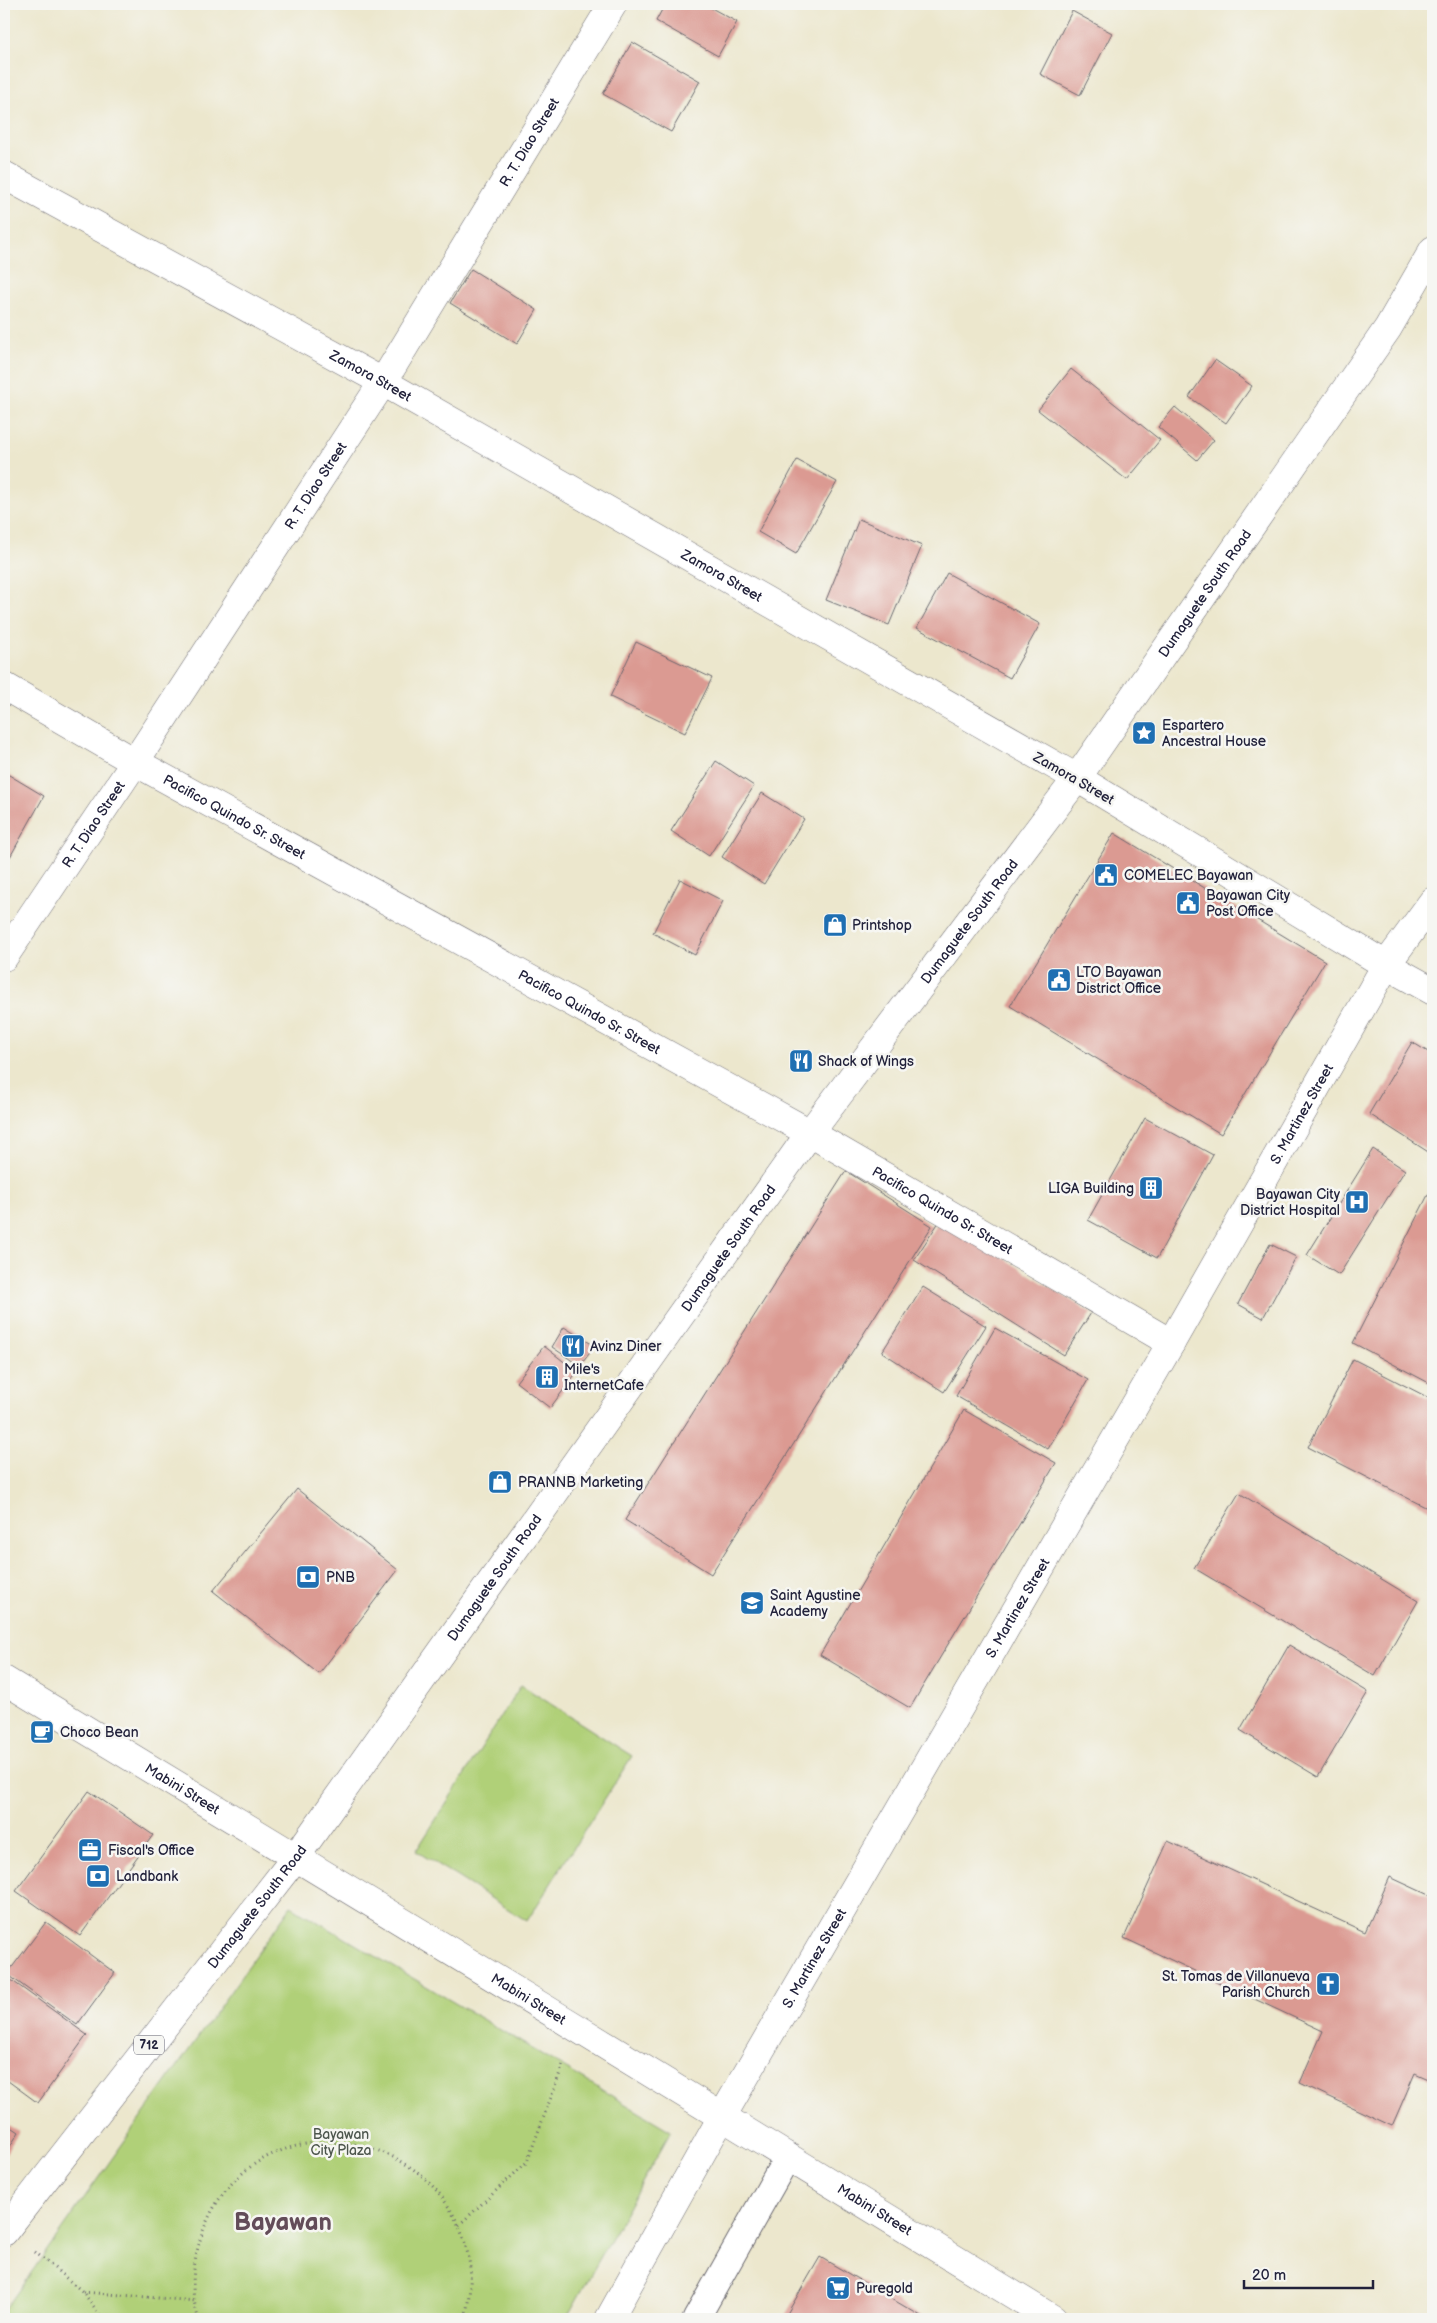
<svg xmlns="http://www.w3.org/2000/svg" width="1437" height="2323" font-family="'Balsamiq Sans',sans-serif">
<rect width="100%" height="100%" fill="#f6f6f2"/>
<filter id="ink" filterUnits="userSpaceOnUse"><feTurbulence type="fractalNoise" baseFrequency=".02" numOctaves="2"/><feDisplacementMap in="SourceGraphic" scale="10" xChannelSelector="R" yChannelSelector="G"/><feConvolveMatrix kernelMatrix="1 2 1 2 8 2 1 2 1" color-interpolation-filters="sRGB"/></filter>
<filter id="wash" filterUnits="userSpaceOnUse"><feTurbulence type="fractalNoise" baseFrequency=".0096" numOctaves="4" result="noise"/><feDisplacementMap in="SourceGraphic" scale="20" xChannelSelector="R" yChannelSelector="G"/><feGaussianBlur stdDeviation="1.12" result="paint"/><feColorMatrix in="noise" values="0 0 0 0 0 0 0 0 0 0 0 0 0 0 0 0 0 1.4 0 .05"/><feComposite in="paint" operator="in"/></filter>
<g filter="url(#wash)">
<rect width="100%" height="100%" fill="#ece7cd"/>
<g fill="#b0d078" stroke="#69795a">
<path d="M521,1685L632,1756L527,1921L416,1851Z"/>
<path d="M291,1906L671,2131L566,2319H4V2311Z"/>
</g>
<g id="blocks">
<g fill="#db9a92">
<path d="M665,4H704L737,22L718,56L656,21Z"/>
<path d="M1072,11L1112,33L1080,95L1040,74Z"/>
<path d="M632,42L700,81L671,132L603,94Z"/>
<path d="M471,269L537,310L517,344L450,303Z"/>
<path d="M1215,360L1252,386L1226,423L1189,397Z"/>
<path d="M1071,369L1160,440L1127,480L1038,410Z"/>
<path d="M1175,407L1214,440L1197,460L1158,427Z"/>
<path d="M797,460L837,482L796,554L758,532Z"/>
<path d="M859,519L922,546L889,625L826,600Z"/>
<path d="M947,573L1040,624L1010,678L917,628Z"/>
<path d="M636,642L712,678L685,733L610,697Z"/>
<path d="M716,761L754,786L709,856L671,831Z"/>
<path d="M4,772L44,796L10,857L4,854Z"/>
<path d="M762,793L804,819L764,884L722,857Z"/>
<path d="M1114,833L1325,961L1221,1134L1010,1006Z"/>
<path d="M680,879L723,901L695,955L653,933Z"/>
<path d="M1412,1042L1433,1055V1155L1369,1114Z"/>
<path d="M1145,1118L1213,1155L1157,1258L1088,1220Z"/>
<path d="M1373,1149L1405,1170L1339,1275L1307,1255Z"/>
<path d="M846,1171L932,1226L711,1574L625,1520Z"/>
<path d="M1429,1193L1433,1195V1385L1353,1343Z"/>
<path d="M941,1219L1091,1313L1064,1355L914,1260Z"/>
<path d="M1270,1244L1296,1257L1263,1318L1238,1304Z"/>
<path d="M923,1287L986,1326L944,1392L882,1352Z"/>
<path d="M564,1327L595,1346L580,1366L552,1347Z"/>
<path d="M995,1328L1088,1380L1048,1449L956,1396Z"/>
<path d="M544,1346L577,1372L550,1408L516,1382Z"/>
<path d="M1353,1359L1433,1400V1511L1308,1447Z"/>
<path d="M964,1410L1056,1463L910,1708L820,1655Z"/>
<path d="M297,1489L398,1570L319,1674L213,1591Z"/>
<path d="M1239,1493L1418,1601L1375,1676L1194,1568Z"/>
<path d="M1289,1645L1368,1692L1318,1777L1240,1730Z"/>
<path d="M89,1791L153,1835L80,1936L16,1891Z"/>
<path d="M1168,1841L1365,1932L1390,1877L1433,1897V2081L1415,2073L1392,2126L1300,2083L1323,2031L1124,1938Z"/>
<path d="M46,1922L115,1973L77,2025L7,1974Z"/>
<path d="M7,1977L87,2035L38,2103L4,2078V1982Z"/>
<path d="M4,2122L19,2132L4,2156Z"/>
<path d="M820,2257L926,2319H784Z"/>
</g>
</g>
</g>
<g filter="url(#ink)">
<use href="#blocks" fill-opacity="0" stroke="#69676e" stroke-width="1"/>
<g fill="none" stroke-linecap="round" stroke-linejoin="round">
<defs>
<path id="lane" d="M696,2319L788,2156"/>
<g id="street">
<path id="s1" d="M383,382L613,4"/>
<path id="s2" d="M4,686L135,762L810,1133L1171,1343"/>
<path d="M1077,778L1386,965L1433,991"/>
<path id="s3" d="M4,1680C353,1893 705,2104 1053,2319"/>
<path id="s4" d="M609,2319L723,2115L1171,1343L1386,965L1433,901"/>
</g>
<g id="secondary">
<path id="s5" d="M4,175L383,382L1077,778"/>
<path id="s6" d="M4,957L135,762L383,382"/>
</g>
<g id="highway">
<path id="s7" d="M4,2232L295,1858L810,1133L1077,778L1388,328L1433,250"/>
</g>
</defs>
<use href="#lane" stroke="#69676e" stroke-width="28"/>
<use href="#street" stroke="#69676e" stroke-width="29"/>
<use href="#secondary" stroke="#69676e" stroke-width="29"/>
<use href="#highway" stroke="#69676e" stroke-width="29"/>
<g stroke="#69676e" stroke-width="3" stroke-dasharray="1 4" stroke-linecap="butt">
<path d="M459,2225L527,2162L564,2062"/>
<path d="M35,2252L83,2292L103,2319"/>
<path d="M83,2292L196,2301"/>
<path d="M199,2319C189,2294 193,2262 201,2237C245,2100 438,2116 468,2255C473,2277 469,2298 465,2319"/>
</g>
<use href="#lane" stroke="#fff" stroke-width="26"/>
<use href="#street" stroke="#fff" stroke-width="28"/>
<use href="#secondary" stroke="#fff" stroke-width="28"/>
<use href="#highway" stroke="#fff" stroke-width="28"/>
</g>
</g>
<defs>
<symbol id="sight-square" viewBox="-11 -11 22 22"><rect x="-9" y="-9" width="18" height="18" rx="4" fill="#1f6fb2" stroke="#f6f6f2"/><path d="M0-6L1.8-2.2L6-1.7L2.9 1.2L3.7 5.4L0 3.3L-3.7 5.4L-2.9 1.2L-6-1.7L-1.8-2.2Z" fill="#fff"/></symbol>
<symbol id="civic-square" viewBox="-11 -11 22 22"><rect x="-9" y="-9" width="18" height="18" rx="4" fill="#1f6fb2" stroke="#f6f6f2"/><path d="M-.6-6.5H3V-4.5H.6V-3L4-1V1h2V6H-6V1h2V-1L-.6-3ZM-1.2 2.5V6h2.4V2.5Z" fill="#fff"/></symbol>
<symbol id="shop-square" viewBox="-11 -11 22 22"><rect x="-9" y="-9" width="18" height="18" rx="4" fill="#1f6fb2" stroke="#f6f6f2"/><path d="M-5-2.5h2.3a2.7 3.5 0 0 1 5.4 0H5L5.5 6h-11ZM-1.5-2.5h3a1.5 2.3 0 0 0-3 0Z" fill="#fff"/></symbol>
<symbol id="restaurant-square" viewBox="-11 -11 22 22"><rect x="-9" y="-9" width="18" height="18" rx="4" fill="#1f6fb2" stroke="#f6f6f2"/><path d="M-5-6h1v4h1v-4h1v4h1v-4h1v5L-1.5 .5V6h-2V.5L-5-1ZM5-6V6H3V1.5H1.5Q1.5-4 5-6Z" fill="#fff"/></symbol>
<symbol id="building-square" viewBox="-11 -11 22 22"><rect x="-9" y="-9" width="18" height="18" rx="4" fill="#1f6fb2" stroke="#f6f6f2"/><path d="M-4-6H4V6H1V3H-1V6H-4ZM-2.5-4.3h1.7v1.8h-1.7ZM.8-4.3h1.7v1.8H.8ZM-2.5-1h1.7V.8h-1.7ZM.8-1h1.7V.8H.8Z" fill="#fff"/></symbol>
<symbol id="hospital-square" viewBox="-11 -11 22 22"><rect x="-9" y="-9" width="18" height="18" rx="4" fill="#1f6fb2" stroke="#f6f6f2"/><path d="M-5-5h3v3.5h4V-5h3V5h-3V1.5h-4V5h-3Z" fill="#fff"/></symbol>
<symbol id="bank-square" viewBox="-11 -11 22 22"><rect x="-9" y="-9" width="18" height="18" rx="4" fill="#1f6fb2" stroke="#f6f6f2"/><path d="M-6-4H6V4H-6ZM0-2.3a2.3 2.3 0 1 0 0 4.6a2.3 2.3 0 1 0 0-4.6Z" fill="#fff"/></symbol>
<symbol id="school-square" viewBox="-11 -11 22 22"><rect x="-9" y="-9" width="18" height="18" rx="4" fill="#1f6fb2" stroke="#f6f6f2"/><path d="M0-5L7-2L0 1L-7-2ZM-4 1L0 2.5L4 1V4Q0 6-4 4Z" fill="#fff"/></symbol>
<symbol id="cafe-square" viewBox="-11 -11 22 22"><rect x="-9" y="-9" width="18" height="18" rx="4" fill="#1f6fb2" stroke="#f6f6f2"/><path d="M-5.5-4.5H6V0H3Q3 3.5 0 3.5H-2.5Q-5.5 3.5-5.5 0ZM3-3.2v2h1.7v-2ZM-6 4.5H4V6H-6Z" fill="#fff"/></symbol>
<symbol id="office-square" viewBox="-11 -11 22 22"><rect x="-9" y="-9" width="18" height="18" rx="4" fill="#1f6fb2" stroke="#f6f6f2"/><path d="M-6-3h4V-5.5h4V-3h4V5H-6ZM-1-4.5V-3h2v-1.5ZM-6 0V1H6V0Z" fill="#fff"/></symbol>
<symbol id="church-square" viewBox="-11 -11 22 22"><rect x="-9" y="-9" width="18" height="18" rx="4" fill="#1f6fb2" stroke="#f6f6f2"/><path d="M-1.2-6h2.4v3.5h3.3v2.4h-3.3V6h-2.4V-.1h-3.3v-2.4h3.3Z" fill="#fff"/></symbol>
<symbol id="supermarket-square" viewBox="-11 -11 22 22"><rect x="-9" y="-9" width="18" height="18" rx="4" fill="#1f6fb2" stroke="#f6f6f2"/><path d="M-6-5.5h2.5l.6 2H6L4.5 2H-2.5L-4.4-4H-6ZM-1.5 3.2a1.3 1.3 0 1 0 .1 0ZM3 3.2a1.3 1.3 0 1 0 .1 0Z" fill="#fff"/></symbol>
</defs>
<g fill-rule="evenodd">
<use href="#sight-square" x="1130" y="719" width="28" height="28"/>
<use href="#civic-square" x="1092" y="861" width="28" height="28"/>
<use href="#civic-square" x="1174" y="889" width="28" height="28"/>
<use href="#shop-square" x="821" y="911" width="28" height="28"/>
<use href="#civic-square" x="1045" y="966" width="28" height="28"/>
<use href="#restaurant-square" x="787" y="1047" width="28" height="28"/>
<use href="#building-square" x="1137" y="1174" width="28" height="28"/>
<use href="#hospital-square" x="1343" y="1188" width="28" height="28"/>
<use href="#restaurant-square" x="559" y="1332" width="28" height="28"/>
<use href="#building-square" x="533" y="1363" width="28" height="28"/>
<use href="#shop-square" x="486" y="1468" width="28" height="28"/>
<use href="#bank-square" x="294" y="1563" width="28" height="28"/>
<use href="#school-square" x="738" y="1589" width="28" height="28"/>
<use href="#cafe-square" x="28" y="1718" width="28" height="28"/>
<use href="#office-square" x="76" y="1836" width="28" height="28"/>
<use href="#bank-square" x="84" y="1862" width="28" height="28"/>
<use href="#church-square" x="1314" y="1970" width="28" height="28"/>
<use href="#supermarket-square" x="824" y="2274" width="28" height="28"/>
</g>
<g text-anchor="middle" stroke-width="5" stroke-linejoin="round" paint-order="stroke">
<rect fill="#f6f6f2" stroke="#626272" stroke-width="1" x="134" y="2035.5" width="30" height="19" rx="4"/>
<g font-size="12" font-weight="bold" fill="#22223b">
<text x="149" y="2049">712</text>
</g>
<g font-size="14" fill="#22223b" stroke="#f6f6f2">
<text dy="5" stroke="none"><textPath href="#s1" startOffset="281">R. T. Diao Street</textPath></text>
<text dy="5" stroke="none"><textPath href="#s5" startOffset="418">Zamora Street</textPath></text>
<text dy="5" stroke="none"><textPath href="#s6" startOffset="565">R. T. Diao Street</textPath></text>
<text dy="5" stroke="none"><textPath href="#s5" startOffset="822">Zamora Street</textPath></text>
<text dy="5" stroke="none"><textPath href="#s7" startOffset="2032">Dumaguete South Road</textPath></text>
<text transform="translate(1074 778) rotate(30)" y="5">Zamora Street</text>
<text dy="5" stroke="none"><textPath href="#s2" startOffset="265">Pacifico Quindo Sr. Street</textPath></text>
<text dy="5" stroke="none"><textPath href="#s6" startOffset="160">R. T. Diao Street</textPath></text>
<text dy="5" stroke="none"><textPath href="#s7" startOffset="1628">Dumaguete South Road</textPath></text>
<text dy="5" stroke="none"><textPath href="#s2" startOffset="670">Pacifico Quindo Sr. Street</textPath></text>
<text dy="5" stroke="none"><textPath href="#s4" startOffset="1390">S. Martinez Street</textPath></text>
<text dy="5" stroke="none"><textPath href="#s2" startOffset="1075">Pacifico Quindo Sr. Street</textPath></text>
<text dy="5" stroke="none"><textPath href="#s7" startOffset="1222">Dumaguete South Road</textPath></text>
<text dy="5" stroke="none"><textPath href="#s7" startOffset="818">Dumaguete South Road</textPath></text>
<text dy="5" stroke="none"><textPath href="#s4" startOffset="820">S. Martinez Street</textPath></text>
<text dy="5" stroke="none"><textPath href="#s3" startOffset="209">Mabini Street</textPath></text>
<text dy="5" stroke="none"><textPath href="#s7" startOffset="412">Dumaguete South Road</textPath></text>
<text dy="5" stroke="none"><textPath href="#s4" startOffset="415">S. Martinez Street</textPath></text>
<text dy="5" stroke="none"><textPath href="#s3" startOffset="614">Mabini Street</textPath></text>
<text dy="5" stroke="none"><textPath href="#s3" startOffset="1019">Mabini Street</textPath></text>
</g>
<g font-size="14" fill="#22223b" stroke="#f6f6f2" text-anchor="start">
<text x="1162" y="730">Espartero<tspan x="1162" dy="16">Ancestral House</tspan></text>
<text x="1124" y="880">COMELEC Bayawan</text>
<text x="1206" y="900">Bayawan City<tspan x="1206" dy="16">Post Office</tspan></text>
<text x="852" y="930">Printshop</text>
<text x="1076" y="977">LTO Bayawan<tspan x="1076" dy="16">District Office</tspan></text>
<text x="818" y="1066">Shack of Wings</text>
<text x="1134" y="1193" text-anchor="end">LIGA Building</text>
<text x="1340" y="1199" text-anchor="end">Bayawan City<tspan x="1340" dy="16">District Hospital</tspan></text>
<text x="590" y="1351">Avinz Diner</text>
<text x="564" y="1374">Mile's<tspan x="564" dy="16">InternetCafe</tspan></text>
<text x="518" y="1487">PRANNB Marketing</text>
<text x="326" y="1582">PNB</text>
<text x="770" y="1600">Saint Agustine<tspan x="770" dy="16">Academy</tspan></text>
<text x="60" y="1737">Choco Bean</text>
<text x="108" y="1855">Fiscal's Office</text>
<text x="116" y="1881">Landbank</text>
<text x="1310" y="1981" text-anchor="end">St. Tomas de Villanueva<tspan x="1310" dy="16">Parish Church</tspan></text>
<text x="856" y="2293">Puregold</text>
</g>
<g font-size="14" fill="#4d564d" stroke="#f6f6f2">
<text x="341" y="2139">Bayawan<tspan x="341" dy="16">City Plaza</tspan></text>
</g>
<g font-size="24" font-weight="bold" fill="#634c59" stroke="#f6f6f2">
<text x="283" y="2230">Bayawan</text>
</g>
</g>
<rect width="1437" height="2323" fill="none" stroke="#f6f6f2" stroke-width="20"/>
<path d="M1244 2280v8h129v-8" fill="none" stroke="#22223b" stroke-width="2.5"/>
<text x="1252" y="2280" font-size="15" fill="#22223b" stroke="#f6f6f2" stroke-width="4" paint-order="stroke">20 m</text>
</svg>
